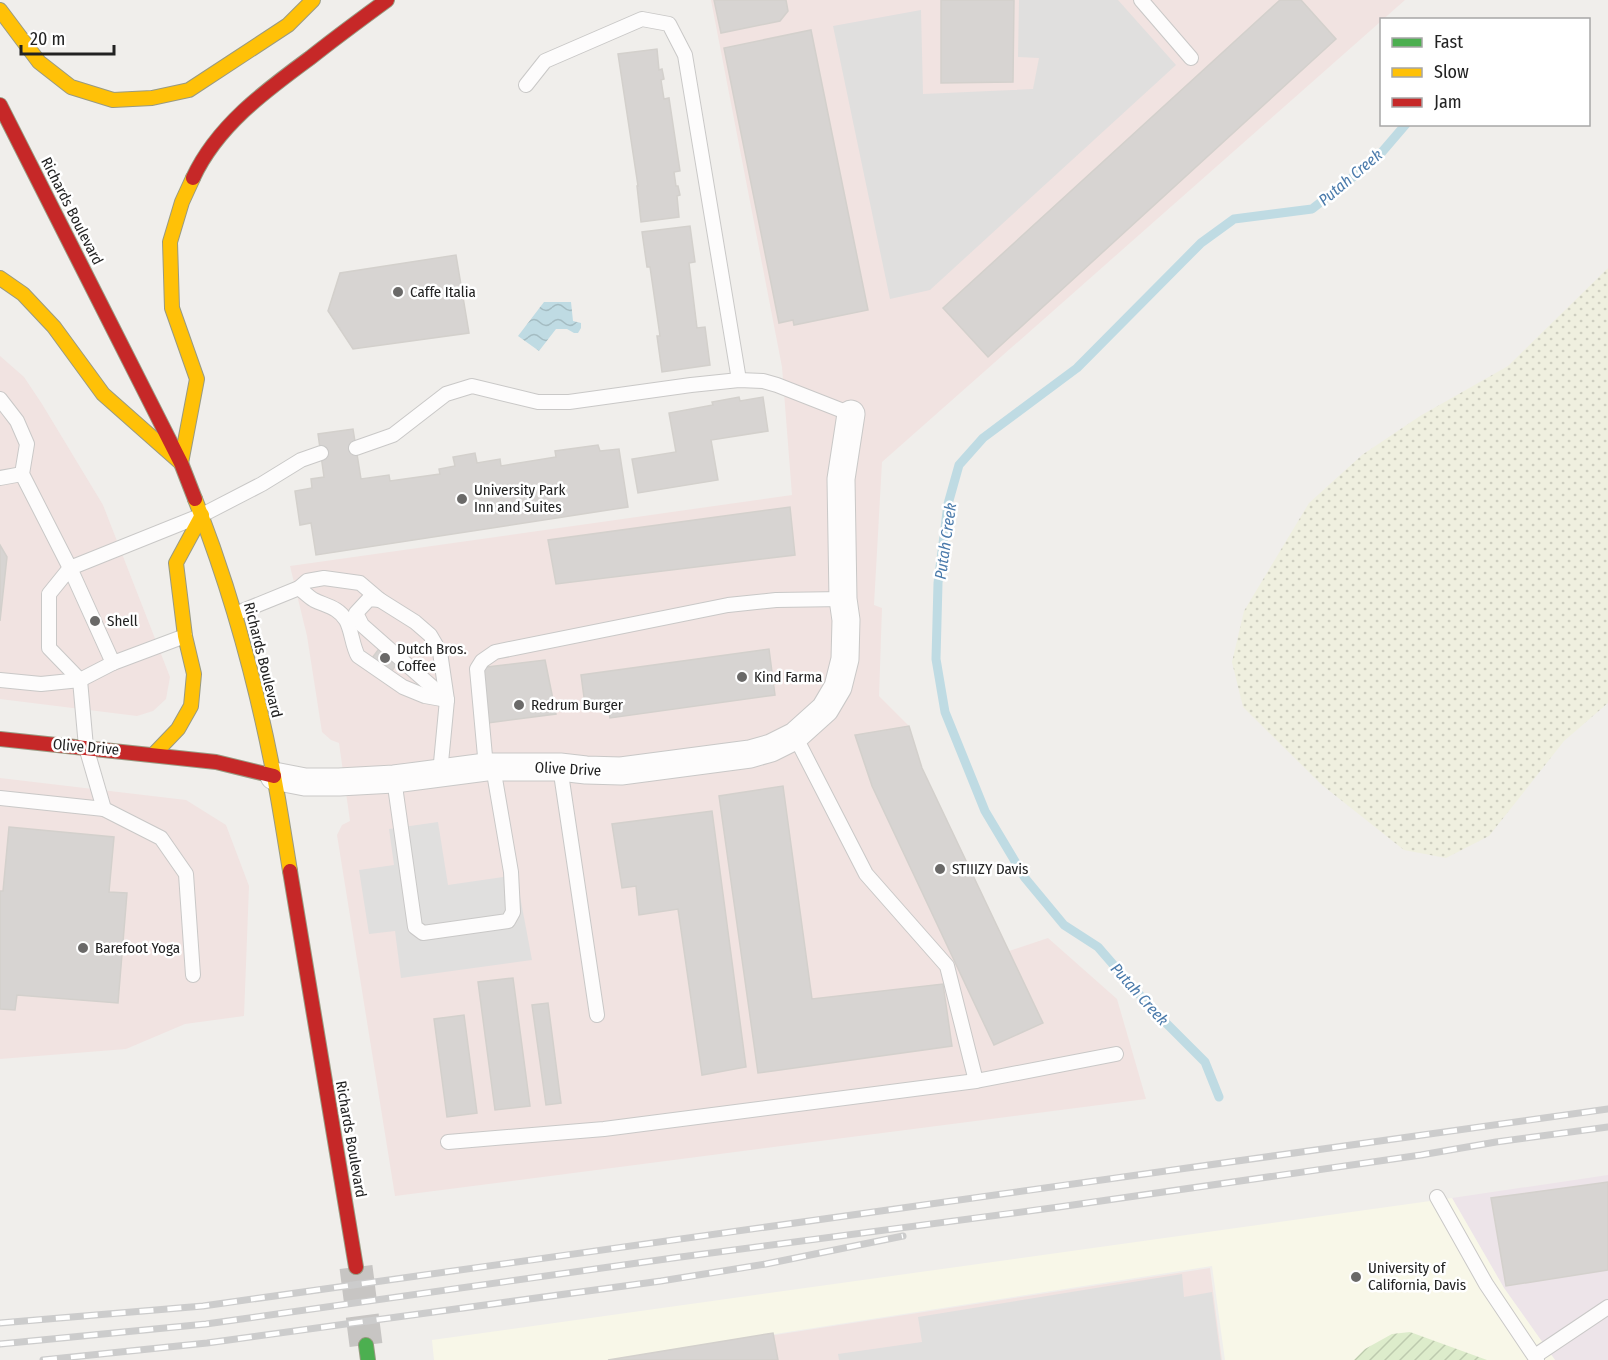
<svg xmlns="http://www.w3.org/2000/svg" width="1608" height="1360" font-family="'Fira Sans Condensed',sans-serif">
<defs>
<pattern id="farmland-dots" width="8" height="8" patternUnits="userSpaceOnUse" patternTransform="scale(1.5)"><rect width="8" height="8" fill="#efefdf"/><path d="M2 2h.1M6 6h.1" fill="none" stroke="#cdcdbf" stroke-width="1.8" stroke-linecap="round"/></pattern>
<pattern id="garden-furrows" width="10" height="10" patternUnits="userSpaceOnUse" patternTransform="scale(1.5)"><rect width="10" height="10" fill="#ddeccb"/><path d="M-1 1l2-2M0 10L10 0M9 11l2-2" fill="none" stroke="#bdcaae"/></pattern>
<pattern id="water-waves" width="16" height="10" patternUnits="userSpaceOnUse" patternTransform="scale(1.5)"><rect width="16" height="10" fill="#bfdbe3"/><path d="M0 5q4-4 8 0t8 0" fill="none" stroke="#a4bcc2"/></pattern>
</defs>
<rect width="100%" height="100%" fill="#f0eeeb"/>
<g fill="#f1e3e1">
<path d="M711,0H1405L882,462L874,605L882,608L879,696L909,726L922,768L1009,951L1048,938L1117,999L1146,1099L395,1196L337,835L342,825L350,821L339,743L331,740L322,732L307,636L290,566L792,495L782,367Z"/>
<path d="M0,356L24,377L42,404L103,505L170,677L166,699L153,711L137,716L0,699Z"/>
<path d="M0,778L186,800L226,825L249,886L244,1016L185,1024L126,1049L0,1059Z"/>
<path d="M1210,1268L1222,1360H612Z"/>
</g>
<path fill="#ede4e9" d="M1608,1175V1360H1555L1504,1288L1452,1198Z"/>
<path fill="#f8f7e8" d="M1452,1198L1504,1288L1555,1360H1225L1212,1266L608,1360H434L432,1340Z"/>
<path fill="url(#farmland-dots)" d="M1608,268V703L1564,741L1489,836L1446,858L1404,850L1322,785L1243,707L1232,662L1244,611L1309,503L1362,455L1420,416L1508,366Z"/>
<path fill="url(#garden-furrows)" d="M1410,1332L1487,1360H1354L1365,1349L1392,1334Z"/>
<g fill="#e0dfde">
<path d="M1019,0H1118L1176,65L930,290L890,299L833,26L921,10L923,94L1033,89L1039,58L1018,57Z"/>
<path d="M438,822L448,885L516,875L532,960L401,978L395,931L369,934L359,870L394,865L389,829Z"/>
<path d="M1182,1274L1184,1297L1212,1292L1221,1360H839L838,1354L922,1342L918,1317Z"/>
</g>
<path fill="url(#water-waves)" d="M544,302H571L573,321L581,323V328L578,333H574L567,329H556L539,351L518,336Z"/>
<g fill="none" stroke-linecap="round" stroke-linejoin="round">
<path stroke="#bfdbe3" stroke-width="9" d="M1219,1097L1205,1062L1151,1008L1098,947L1064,925L1025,878L985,811L945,712L936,659L938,583L948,504L959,465L983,438L1077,368L1201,243L1234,219L1312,209L1376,159L1406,124"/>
</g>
<g fill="#d7d4d2" stroke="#d3d0cc" stroke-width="1.5">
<path d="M714,0H786L788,11L780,21L721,33Z"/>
<path d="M941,0H1014L1013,82L941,83Z"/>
<path d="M1280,0H1301L1336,39L988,357L943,308Z"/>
<path d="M811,30L868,310L794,325L793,320L779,323L724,48Z"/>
<path d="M657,49L659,70L662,69L664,79L661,80L664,99L669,98L680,171L674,172L676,186H678L680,195L677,196L679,217L641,222L637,186H638L618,54Z"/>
<path d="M690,226L695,262L689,263L697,328L705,327L710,365L662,372L657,336H660L650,267H647L642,232Z"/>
<path d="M456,255L469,333L353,349L328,311L340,273Z"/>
<path d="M739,397L740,401L763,397L768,431L711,440L718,480L638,493L632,459L676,452L669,413L713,405L712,402Z"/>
<path d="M353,429L361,479L389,475L390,481L440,474L439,469L455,466L453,457L475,453L477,463L500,459L501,466L556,457L555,451L598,445L600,451L619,449L628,507L316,555L311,523L300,525L295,491L312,488L311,479L324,477L318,434Z"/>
<path d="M790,507L795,555L556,584L548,540Z"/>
<path d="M0,545L7,557L0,621Z"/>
<path d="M381,646L399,661L391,672L372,658Z"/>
<path d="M769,649L775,695L610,718L608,702L585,705L581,675Z"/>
<path d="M545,660L556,714L488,723L481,673L487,667Z"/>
<path d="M909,726L922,768L1043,1023L994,1045L872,786L855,735Z"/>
<path d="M783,786L812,999L943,984L952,1046L758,1073L719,796Z"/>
<path d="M712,811L746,1067L702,1075L678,909L639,915L636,886L622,888L612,824Z"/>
<path d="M9,827L114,837L109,892L127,893L118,1003L17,995L15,1010L0,1009V891H3Z"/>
<path d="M513,978L530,1106L495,1110L478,982Z"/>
<path d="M548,1003L561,1103L546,1105L532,1005Z"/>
<path d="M464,1015L477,1113L447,1117L434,1019Z"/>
<path d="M1608,1182V1270L1506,1286L1491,1198Z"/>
<path d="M773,1333L778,1360H608Z"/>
</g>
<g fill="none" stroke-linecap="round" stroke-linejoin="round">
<path stroke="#c7c5c3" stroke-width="33" stroke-dasharray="33 16" stroke-linecap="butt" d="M356,1267L366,1345"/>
<defs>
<g id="lane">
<path d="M1141,0L1191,58"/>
<path d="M526,85L545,61L642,19L669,24L685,55L739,380"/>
<path d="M0,399L17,421L27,444L22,474L70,568L202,515L262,484L301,460L321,453"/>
<path d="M356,448L393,435L446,394L472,386L538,402H569L691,385L739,380L763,381L777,385L851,414"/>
<path d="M0,478L22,474"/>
<path d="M299,588C304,592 309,597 314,600C326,606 338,607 346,620C352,631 352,645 358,656L403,687L425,696L447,700"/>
<path d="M380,600L369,599L356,613L362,625L447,700"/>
<path d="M235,614L299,588L307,581L324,578L360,583L380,600L415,622L430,635L440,652L447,700L440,773"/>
<path d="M113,663L70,568L49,594V648L80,680L86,747L104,809L161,838L186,874L193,975"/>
<path d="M0,680L41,684L80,680L113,663L185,636"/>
<path d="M795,736L866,874L947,966L976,1081L1116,1054"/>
<path d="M486,767L477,669L482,661L495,652L728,605L776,600L843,599"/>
<path d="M560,767L597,1015"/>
<path d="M394,779L415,927L423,933L508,921L513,912L511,872L493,767"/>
<path d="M0,798L104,809"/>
<path d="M448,1142L604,1129L976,1081"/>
<path d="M1437,1197L1486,1284L1537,1360"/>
<path d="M1535,1356L1608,1307"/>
</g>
<path id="street" d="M274,776L305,782H339L394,779L486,767H560L586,770L621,771L750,754L771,748L795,736L825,709L838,687L845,659L846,620L843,599L841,479L851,414"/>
<path id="fast" d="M366,1345L368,1360"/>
<g id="slow">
<path d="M0,10L39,62L71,87L113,100L152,98L189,90L288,25L313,0"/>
<path d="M0,278L23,294L54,327L103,394L181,463"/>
<path d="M181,463L197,379L172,308L170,242L182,202L193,178"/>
<path d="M195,499C230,588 256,682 274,776C280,808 285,840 290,871"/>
<path d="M154,754L178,729L191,706L194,674L185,636L176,563L202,515"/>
</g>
<g id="jam">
<path d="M0,105L181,463L195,499"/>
<path d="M193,178C217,126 265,91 310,58C335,38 361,19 387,0"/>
<path d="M0,739L216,762L274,776"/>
<path d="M290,871L356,1267"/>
</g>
</defs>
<use href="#lane" stroke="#c9c8c7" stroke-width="16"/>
<use href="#street" stroke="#c9c8c7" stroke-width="29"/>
<use href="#fast" stroke="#999a82" stroke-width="16"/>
<use href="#slow" stroke="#999a82" stroke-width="16"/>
<use href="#jam" stroke="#999a82" stroke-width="16"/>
<use href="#lane" stroke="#fdfcfc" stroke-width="14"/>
<use href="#street" stroke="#fdfcfc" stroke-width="27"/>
<use href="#fast" stroke="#4caf50" stroke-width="14"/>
<use href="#slow" stroke="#ffc107" stroke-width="14"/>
<use href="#jam" stroke="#c62828" stroke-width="14"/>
<defs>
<g id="rail">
<path d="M0,1323L203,1306L1608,1109"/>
<path d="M0,1344L206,1324L673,1258L1059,1207L1421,1155L1496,1142L1608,1127"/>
<path d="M43,1360L207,1343L661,1281L766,1264L903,1236"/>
</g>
</defs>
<use href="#rail" stroke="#ccc" stroke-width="7"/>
<use href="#rail" stroke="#fff" stroke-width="4.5" stroke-dasharray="14" stroke-linecap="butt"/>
</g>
<g fill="#6a6968" stroke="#fff" stroke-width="2">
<circle cx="398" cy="292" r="6"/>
<circle cx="462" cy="499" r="6"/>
<circle cx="95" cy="621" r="6"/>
<circle cx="385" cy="658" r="6"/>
<circle cx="742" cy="677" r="6"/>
<circle cx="519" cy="705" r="6"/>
<circle cx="940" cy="869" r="6"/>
<circle cx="83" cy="948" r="6"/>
<circle cx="1356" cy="1277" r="6"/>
</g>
<g text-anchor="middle" stroke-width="5" stroke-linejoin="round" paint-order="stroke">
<g font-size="15" fill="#222" stroke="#fff">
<text transform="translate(72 211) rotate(63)" y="5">Richards Boulevard</text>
<text transform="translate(263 660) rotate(76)" y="5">Richards Boulevard</text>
<text transform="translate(86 747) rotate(5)" y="5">Olive Drive</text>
<text transform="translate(568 769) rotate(3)" y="5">Olive Drive</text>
<text transform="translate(351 1139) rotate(80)" y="5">Richards Boulevard</text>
</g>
<g font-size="15" fill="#222" stroke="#fff" text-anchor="start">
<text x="410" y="297">Caffe Italia</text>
<text x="474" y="495">University Park<tspan x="474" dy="17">Inn and Suites</tspan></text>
<text x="107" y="626">Shell</text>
<text x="397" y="654">Dutch Bros.<tspan x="397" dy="17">Coffee</tspan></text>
<text x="754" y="682">Kind Farma</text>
<text x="531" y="710">Redrum Burger</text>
<text x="952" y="874">STIIIZY Davis</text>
<text x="95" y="953">Barefoot Yoga</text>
<text x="1368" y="1273">University of<tspan x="1368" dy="17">California, Davis</tspan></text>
</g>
<g font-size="16" font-style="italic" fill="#4a7aab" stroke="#fff">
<text transform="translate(1350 177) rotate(-40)" y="6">Putah Creek</text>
<text transform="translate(945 541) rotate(-82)" y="6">Putah Creek</text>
<text transform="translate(1140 994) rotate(48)" y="6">Putah Creek</text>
</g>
</g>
<rect x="1380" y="18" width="210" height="108" fill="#ffffff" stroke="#a7a7a7" stroke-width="1.5"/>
<rect x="1392" y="38" width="30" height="9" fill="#4caf50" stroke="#a7a7a7" stroke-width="1.5"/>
<text x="1434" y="48" font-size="18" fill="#222222">Fast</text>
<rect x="1392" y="68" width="30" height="9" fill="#ffc107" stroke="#a7a7a7" stroke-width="1.5"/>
<text x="1434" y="78" font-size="18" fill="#222222">Slow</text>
<rect x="1392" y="98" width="30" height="9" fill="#c62828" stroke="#a7a7a7" stroke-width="1.5"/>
<text x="1434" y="108" font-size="18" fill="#222222">Jam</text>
<path d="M21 45v9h93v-9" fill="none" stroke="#222222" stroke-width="3"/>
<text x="30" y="45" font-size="18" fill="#222222" stroke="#ffffff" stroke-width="4.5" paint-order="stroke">20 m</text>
</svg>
